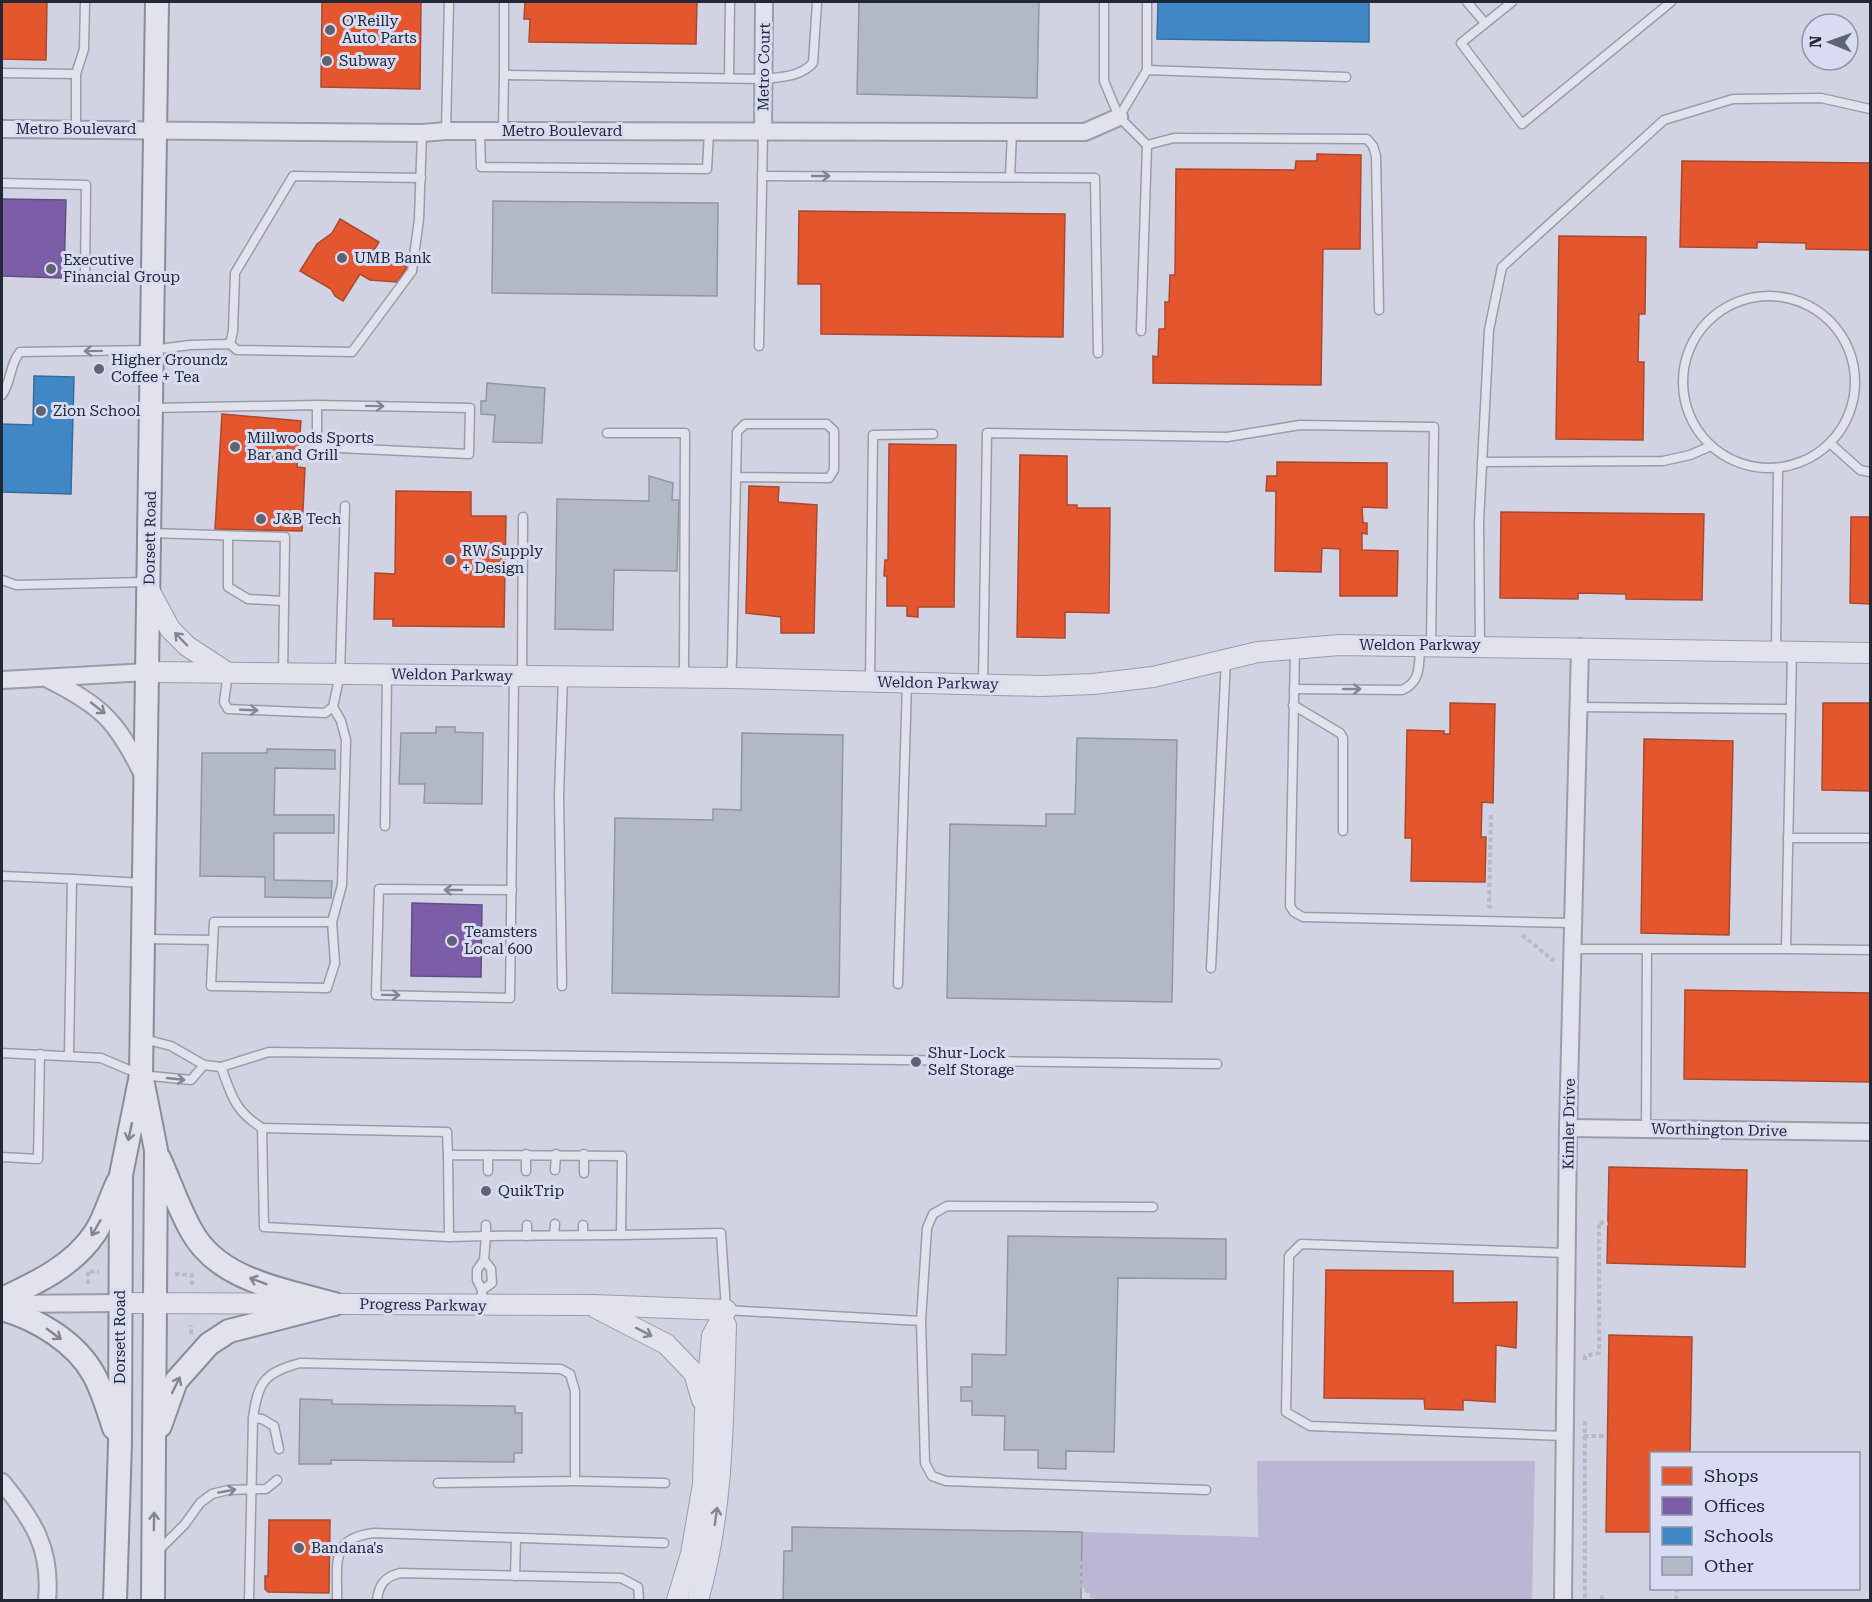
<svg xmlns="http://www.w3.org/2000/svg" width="1872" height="1602" font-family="'Roboto Serif',serif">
<rect width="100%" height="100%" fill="#d1d3e2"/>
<path fill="#bbb6d3" d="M1257,1461H1535L1532,1600H1096L1081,1585L1082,1532L1258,1537Z"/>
<g fill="#e4572e" stroke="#aa4930" stroke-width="1.5">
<path d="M2,2H47L46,60L2,59Z"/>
<path d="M322,2H421L420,89L321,87Z"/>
<path d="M525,2H697L696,44L529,42L530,19H524Z"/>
<path d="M1317,154L1361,155L1360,249H1323L1321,385L1153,383V356L1158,357L1159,329H1165V302H1169L1170,275H1175L1176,169L1295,170L1296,161H1317Z"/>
<path d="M1682,161L1870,163V250L1806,249V243L1757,242V248L1680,247Z"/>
<path d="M799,211L1065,214L1063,337L821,334V284H798Z"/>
<path d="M340,219L379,242L371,255L381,261L409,264L397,282L370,280L360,274L343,301L335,296L331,289L300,271L317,244L332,233Z"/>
<path d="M1559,236L1646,237L1645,314H1639L1638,362H1644L1643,440L1556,439Z"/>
<path d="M222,414L301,421L297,467L305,468L302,531L215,529Z"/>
<path d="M889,444L956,445L954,607H918V617L907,616V606H887V576H884L885,560H888Z"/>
<path d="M1020,455L1067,456V505H1077V508H1110L1109,613L1065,612V638L1017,637Z"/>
<path d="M1277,462L1387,463V508L1362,507L1363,523H1367V534L1362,533V550L1398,551L1397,596H1340V549L1322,548L1321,572L1275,571L1276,491H1266L1267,476H1277Z"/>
<path d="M749,486L779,487L778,502L817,505L814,633H781V617L746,613Z"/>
<path d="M396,491L471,492V516H506L504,627L393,626V619H374L375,573L395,574Z"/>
<path d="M1501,512L1704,514L1702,600L1626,599V594L1578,593V599L1500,598Z"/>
<path d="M1851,517H1870V604L1850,603Z"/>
<path d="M1450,703L1495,704L1493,803L1482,802L1481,837H1486L1485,882L1411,881L1412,838H1405L1407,730L1444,731V734H1450Z"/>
<path d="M1823,703H1870V791L1822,790Z"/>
<path d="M1644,739L1733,741L1729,935L1641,933Z"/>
<path d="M1685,990L1870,993V1082L1684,1079Z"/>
<path d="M1609,1167L1747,1170L1745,1267L1607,1263Z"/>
<path d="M1326,1270L1453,1271V1303L1517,1302L1516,1348L1496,1345L1495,1402L1463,1400V1410L1425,1409L1424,1399L1324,1398Z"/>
<path d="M1609,1335L1692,1337L1690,1454H1652V1532H1606Z"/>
<path d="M269,1520H330L329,1593L268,1592L265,1589V1576H268Z"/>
</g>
<g fill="#7b5ea7" stroke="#604e85" stroke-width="1.5">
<path d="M2,199L66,200L64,278L2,276Z"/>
<path d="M412,903L482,905L481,977L411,976Z"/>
</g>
<g fill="#3f88c5" stroke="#366c9a" stroke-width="1.5">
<path d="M1158,2H1369V42L1157,39Z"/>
<path d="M34,376L74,377L71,494L2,492V424L33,425Z"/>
</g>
<g fill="#b2b8c5" stroke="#9096a2" stroke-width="1.5">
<path d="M859,2H1039L1037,98L857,94Z"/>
<path d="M493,201L718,203L717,296L492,293Z"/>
<path d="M487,383L545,388L542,443L493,442L495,415L481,414V401H486Z"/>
<path d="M649,476L673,483L672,500H679L677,571L614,570L613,630L555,629L557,499L649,501Z"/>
<path d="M436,727H455V732L483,733L482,804L424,803L425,784H399L401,733H436Z"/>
<path d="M742,733L843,735L839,997L612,993L615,818L713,820V809L741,810Z"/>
<path d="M1077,738L1177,740L1172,1002L947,998L950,824L1046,826V814H1075Z"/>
<path d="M267,749L335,750V769L275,768L274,815H334V833H274V880L332,881L331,898L265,897V877L200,876L202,753H267Z"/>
<path d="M1008,1236L1226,1239V1279L1118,1278L1114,1452L1066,1451V1469L1038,1468V1450H1004L1005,1416L972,1415V1401H961V1387H972V1354L1006,1355Z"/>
<path d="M300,1399L332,1400V1404L515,1406V1413H522V1453H514V1462L331,1460V1464H299Z"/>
<path d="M792,1527L1082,1532L1081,1600H783L784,1551H792Z"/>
</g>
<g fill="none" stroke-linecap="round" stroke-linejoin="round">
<defs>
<g id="service">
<path d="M1104,2V81L1119,117L1147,145L1174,138L1367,139L1373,146L1376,156L1379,310"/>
<path d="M1467,2L1485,23"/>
<path d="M1512,2L1461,43L1522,124L1671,2"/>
<path d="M1147,70V2"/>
<path d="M2,73L76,74V130"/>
<path d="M76,74L84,49L85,2"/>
<path d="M504,75V2"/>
<path d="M729,78L730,2"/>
<path d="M1119,117L1147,70L1346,77"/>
<path d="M446,131L449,2"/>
<path d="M480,131L481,167L707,169L709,132"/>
<path d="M503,131L504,75L763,79C781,77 800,77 813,63L817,2"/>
<path d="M762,176L1095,178L1098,353"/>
<path d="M1010,177L1012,132"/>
<path d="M2,183L86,185L85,279"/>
<circle cx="1769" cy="382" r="86"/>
<path d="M1141,331L1147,145"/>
<path d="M230,344L233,331L235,273L293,176L421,178"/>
<path d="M759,346L763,132"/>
<path d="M2,395C12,381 9,365 20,352L152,350L190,345L230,344L237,350L352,352L412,271L419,219L422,133"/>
<path d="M152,408L317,405L470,408L469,454L317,447V405"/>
<path d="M607,433H685L684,677"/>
<path d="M1831,444L1860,470L1870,472"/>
<path d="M1482,462L1663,461L1690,455L1711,446"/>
<path d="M150,533L285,537L283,674"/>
<path d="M228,536V587L248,599L284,601"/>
<path d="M2,580L16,585L146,582"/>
<path d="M1480,646L1479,522L1489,330L1502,267L1664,120L1733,99L1821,98L1870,109"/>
<path d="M1295,648L1290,906L1294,912L1303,917L1573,923"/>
<path d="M1776,651L1778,469"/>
<path d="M1792,652L1786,949L1870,950"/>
<path d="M228,673L224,702L228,709L325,713L333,707L340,674L345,506"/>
<path d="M522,675L523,517"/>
<path d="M731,677L732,661L737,432L745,424H827L834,431V470L829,478L736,477"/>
<path d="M870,681L873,435L933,434"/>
<path d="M983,684L987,433L1227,437L1300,425L1434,427L1431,645"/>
<path d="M1294,689L1402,690C1421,682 1419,665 1420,646"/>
<path d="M1293,705L1340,733L1343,738V831"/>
<path d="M1578,707L1791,709"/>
<path d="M385,826L387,675"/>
<path d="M1788,838H1870"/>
<path d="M2,876L72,879L69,1054"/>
<path d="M72,879L143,883"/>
<path d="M512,890L379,889L376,995L510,998L514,676"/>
<path d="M214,922H332L335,963L327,988L211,986Z"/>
<path d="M332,922L342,885L346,740L341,721L333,707"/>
<path d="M144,939L212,940"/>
<path d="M1572,949H1647"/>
<path d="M1211,968L1226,659"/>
<path d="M898,984L907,683"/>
<path d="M562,986L559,796L563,677"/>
<path d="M144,1039L171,1046L204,1065L221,1067C232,1096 234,1110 262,1128L264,1227L449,1237L448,1155L622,1156L621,1235L721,1233L726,1310L921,1321"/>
<path d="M2,1053L101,1058L141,1075L191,1080L204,1065"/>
<path d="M221,1067L269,1052L1217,1064"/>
<path d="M262,1128L447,1132L448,1155"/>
<path d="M1646,1129L1647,949H1786"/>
<path d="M526,1154V1171"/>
<path d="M2,1157L38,1159L40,1054"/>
<path d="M555,1170L556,1154"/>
<path d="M488,1171V1155"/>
<path d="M584,1173V1154"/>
<path d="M1153,1207L947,1206L933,1214L927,1228L921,1321L925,1463L932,1476L946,1481L1206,1490"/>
<path d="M486,1225V1236L621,1235"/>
<path d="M554,1235L555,1224"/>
<path d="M583,1235V1225"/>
<path d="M527,1236V1225"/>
<path d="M449,1237L486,1236L484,1260L477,1270V1280L482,1290V1306"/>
<path d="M482,1290L492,1283L491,1269L484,1260"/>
<path d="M253,1418L262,1419L274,1426L279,1449"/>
<path d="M1565,1436L1310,1426L1286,1412L1289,1256L1301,1244L1567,1253"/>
<path d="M575,1481L665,1483"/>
<path d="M158,1551L185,1524L200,1503L212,1494L228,1490L266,1489L277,1480"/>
<path d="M515,1576L516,1538"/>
<path d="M249,1600L253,1418C258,1382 264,1373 300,1363L561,1369L570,1374L575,1391V1481L438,1483"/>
<path d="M337,1600C338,1564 329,1538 374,1533L664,1543"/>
<path d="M377,1600C379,1585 384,1577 400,1573L621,1578L638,1587L639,1600"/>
</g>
<g id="minor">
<path d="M2,129L422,133L446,131L1085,132L1119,117"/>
<path d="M763,132L764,2"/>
<path d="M48,679C102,706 117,721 143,775"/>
<path d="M2,680L148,672"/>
<path d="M1568,1128L1870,1132"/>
<path d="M2,1304L121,1303"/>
<path d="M2,1482C33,1520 52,1549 47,1600"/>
<path d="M1563,1600L1568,1128L1580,647"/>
</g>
<g id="tertiary">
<path d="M149,590L170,629L187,646L228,673"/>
<path d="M148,672L731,678L1042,686L1093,684L1153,677L1258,652L1339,645L1870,653"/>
<path d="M121,1303L592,1305L726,1310"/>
<path d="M596,1308L666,1344L694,1373L702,1400"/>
<path d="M677,1600L691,1554L703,1484L705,1412L712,1336L726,1310"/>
<path d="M698,1600C724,1510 723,1418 726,1325"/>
</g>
<g id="secondary">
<path d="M143,1084L156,1150L153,1600"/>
<path d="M159,1158C170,1182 178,1207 191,1230C218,1281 283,1289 334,1304"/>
<path d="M2,1299C36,1283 73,1266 95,1233C105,1218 110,1198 118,1182"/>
<path d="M2,1309C37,1319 76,1342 94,1375C103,1392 108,1410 114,1428"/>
<path d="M160,1426L176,1381L209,1344L229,1331L334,1304"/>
<path d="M115,1600L120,1443L121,1175L141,1075L157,2"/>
</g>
</defs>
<use href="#service" stroke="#999da8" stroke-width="11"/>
<use href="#minor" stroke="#999da8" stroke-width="20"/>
<use href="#tertiary" stroke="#999da8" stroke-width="22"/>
<use href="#secondary" stroke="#898d98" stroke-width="26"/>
<g stroke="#b8bac3" stroke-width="4" stroke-dasharray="4.5 3" stroke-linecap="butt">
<path d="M1491,815L1489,906L1492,908"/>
<path d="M1522,935L1554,961"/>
<path d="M175,1274L192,1275V1286"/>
<path d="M88,1284V1271L99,1272"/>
<path d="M191,1334V1325"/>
<path d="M1585,1360V1356L1599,1353V1222L1608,1224"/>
<path d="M1585,1421V1600"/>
<path d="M1584,1436H1607"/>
<path d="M1082,1561L1081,1585L1096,1600H1105"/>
<path d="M1602,1600V1593"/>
<path d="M1676,1600L1677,1588"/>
</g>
<use href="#service" stroke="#e1e2eb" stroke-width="8"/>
<use href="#minor" stroke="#e1e2eb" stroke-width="16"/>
<use href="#tertiary" stroke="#e1e2eb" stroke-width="20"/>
<use href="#secondary" stroke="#e1e2eb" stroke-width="22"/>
</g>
<defs><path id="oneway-shaft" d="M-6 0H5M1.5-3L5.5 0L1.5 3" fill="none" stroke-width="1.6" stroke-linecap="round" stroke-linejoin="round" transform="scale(1.5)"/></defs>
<g stroke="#818690">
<use href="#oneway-shaft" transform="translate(821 176)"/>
<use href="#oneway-shaft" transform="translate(93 351) rotate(179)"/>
<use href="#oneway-shaft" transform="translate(375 406) rotate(1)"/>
<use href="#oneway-shaft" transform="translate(181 639) rotate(-134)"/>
<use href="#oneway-shaft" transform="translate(1352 689)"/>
<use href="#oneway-shaft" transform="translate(98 708) rotate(38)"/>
<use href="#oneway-shaft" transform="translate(249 710) rotate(2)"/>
<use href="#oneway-shaft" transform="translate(453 890) rotate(-180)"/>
<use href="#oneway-shaft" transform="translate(391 995) rotate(1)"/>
<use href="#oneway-shaft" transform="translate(176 1079) rotate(6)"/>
<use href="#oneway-shaft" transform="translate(130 1132) rotate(102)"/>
<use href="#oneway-shaft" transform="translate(96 1228) rotate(120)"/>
<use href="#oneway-shaft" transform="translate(258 1281) rotate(-159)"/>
<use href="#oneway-shaft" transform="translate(644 1332) rotate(27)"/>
<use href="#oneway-shaft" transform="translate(54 1334) rotate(36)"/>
<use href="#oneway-shaft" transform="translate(176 1385) rotate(-64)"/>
<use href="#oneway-shaft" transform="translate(227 1491) rotate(-10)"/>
<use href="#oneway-shaft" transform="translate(716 1516) rotate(-82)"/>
<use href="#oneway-shaft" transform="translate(154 1521) rotate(-89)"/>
</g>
<g fill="#5f6472" stroke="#d8dbf2" stroke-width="2">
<circle cx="330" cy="30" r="6"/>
<circle cx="327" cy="61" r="6"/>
<circle cx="342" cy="258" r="6"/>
<circle cx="51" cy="269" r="6"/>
<circle cx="99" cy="369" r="6"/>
<circle cx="41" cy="411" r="6"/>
<circle cx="235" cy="447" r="6"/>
<circle cx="261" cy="519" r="6"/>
<circle cx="450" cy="560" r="6"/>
<circle cx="452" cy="941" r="6"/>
<circle cx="916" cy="1062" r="6"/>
<circle cx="486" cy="1191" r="6"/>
<circle cx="299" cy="1548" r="6"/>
</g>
<g text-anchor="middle" stroke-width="6" stroke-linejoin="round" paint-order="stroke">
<g font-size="15" fill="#212936" stroke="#d8dbf2" text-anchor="start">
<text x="342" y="26">O'Reilly<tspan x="342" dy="17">Auto Parts</tspan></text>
<text x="339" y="66">Subway</text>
<text x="354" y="263">UMB Bank</text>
<text x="63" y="265">Executive<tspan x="63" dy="17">Financial Group</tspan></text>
<text x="111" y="365">Higher Groundz<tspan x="111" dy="17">Coffee + Tea</tspan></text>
<text x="53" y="416">Zion School</text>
<text x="247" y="443">Millwoods Sports<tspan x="247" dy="17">Bar and Grill</tspan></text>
<text x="273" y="524">J&amp;B Tech</text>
<text x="462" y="556">RW Supply<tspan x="462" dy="17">+ Design</tspan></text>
<text x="464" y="937">Teamsters<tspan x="464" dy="17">Local 600</tspan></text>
<text x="928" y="1058">Shur-Lock<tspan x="928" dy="17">Self Storage</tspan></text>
<text x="498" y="1196">QuikTrip</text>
<text x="311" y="1553">Bandana's</text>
</g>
<g font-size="15" fill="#212936" stroke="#d8dbf2">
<text transform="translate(764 67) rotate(-89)" y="5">Metro Court</text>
<text x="76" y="134">Metro Boulevard</text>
<text x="562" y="136">Metro Boulevard</text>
<text transform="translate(150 538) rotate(-89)" y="5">Dorsett Road</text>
<text x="1420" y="650">Weldon Parkway</text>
<text transform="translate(452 675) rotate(1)" y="5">Weldon Parkway</text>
<text transform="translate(938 683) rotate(1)" y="5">Weldon Parkway</text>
<text transform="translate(1569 1124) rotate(-89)" y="5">Kimler Drive</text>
<text transform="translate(1719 1130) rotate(1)" y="5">Worthington Drive</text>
<text transform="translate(423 1305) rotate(1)" y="5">Progress Parkway</text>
<text transform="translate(120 1337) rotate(-90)" y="5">Dorsett Road</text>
</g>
</g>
<rect width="1872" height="1602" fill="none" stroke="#212936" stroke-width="6"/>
<rect x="1650" y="1452" width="210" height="138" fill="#d8dbf2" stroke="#8f94a7" stroke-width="1.5"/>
<rect x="1662" y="1467" width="30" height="18" fill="#e4572e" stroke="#8f94a7" stroke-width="1.5"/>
<text x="1704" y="1482" font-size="18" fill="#212936">Shops</text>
<rect x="1662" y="1497" width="30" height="18" fill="#7b5ea7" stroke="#8f94a7" stroke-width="1.5"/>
<text x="1704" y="1512" font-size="18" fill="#212936">Offices</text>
<rect x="1662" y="1527" width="30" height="18" fill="#3f88c5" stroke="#8f94a7" stroke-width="1.5"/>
<text x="1704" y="1542" font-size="18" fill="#212936">Schools</text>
<rect x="1662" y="1557" width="30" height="18" fill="#b2b8c5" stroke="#8f94a7" stroke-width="1.5"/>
<text x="1704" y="1572" font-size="18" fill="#212936">Other</text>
<g transform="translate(1830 42) rotate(271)"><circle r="28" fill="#d8dbf2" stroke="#8f94a7" stroke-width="1.5"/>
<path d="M0-4.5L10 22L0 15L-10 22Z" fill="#5f6472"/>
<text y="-9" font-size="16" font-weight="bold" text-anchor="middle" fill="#212936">N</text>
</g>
</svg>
